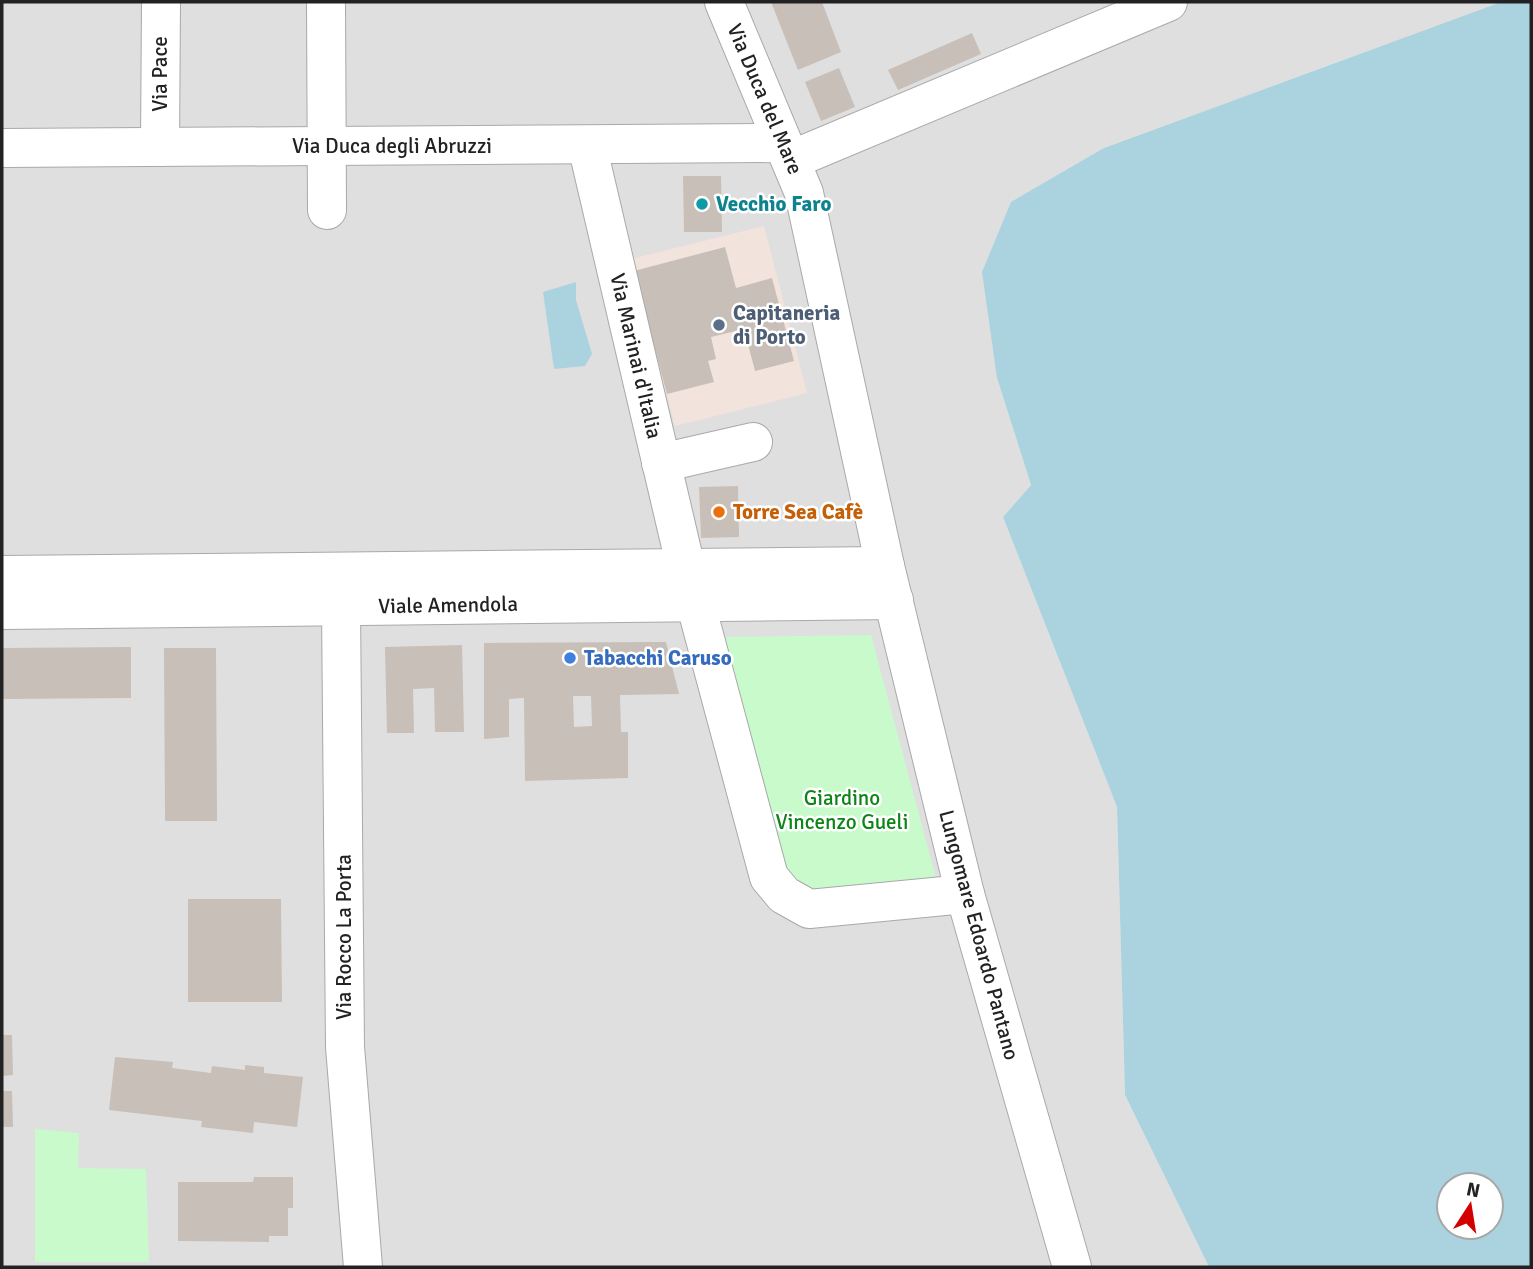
<svg xmlns="http://www.w3.org/2000/svg" width="1533" height="1269" font-family="Signika,sans-serif">
<rect width="100%" height="100%" fill="#f2efe9"/>
<path fill="#e0dfdf" d="M2,2H1501L1104,148L997,378L1031,485L1003,517L1117,807L1125,1095L1209,1267H2Z"/>
<path fill="#f3e3dd" d="M764,226L807,393L675,426L631,259Z"/>
<g fill="#c8facc">
<path d="M871,635L937,882L813,895L780,868L725,637Z"/>
<path d="M35,1129L79,1133L78,1168L146,1169L149,1262H35Z"/>
</g>
<g fill="#aad3df" fill-rule="evenodd">
<path d="M1501,2H1531V1267H1209L1125,1095L1117,807L1003,517L1031,485L997,378L982,272L1011,202L1104,148ZM1449,1185H1491V1227H1449Z"/>
<path d="M576,282V300L592,354L585,366L554,369L543,292Z"/>
</g>
<g fill="#c7bfb8" fill-rule="evenodd">
<path d="M771,2H822L841,52L798,70Z"/>
<path d="M972,33L981,54L898,90L888,70Z"/>
<path d="M839,68L855,107L821,121L805,82Z"/>
<path d="M683,176H721L722,232H684Z"/>
<path d="M725,247L736,288L772,278L794,361L755,371L744,329L711,337L716,359L708,361L714,382L667,394L634,271Z"/>
<path d="M738,486L739,537L701,538L699,487Z"/>
<path d="M666,642L679,694L620,695L621,732H628V778L525,781L524,698L509,699V737L484,739V643ZM573,696H591L592,726L574,727Z"/>
<path d="M462,645L464,732H435L434,688L413,689L414,733H387L385,647Z"/>
<path d="M131,647V698L2,699V648Z"/>
<path d="M164,648H216L217,821H165Z"/>
<path d="M188,899H281L282,1002H188Z"/>
<path d="M2,1035H12L13,1075L2,1076Z"/>
<path d="M115,1057L173,1062L172,1068L211,1073L212,1066L245,1070V1065L264,1067V1073L303,1077L297,1127L254,1122L253,1133L201,1127L202,1121L109,1110Z"/>
<path d="M2,1091H12L13,1127H2Z"/>
<path d="M254,1177H293V1208H288V1236H269V1242L178,1241V1182H253Z"/>
</g>
<g fill="none" stroke-linecap="round" stroke-linejoin="round">
<defs>
<g id="minor">
<path d="M326,2L327,210"/>
<path d="M724,2L804,193L885,566L965,894L1072,1267"/>
<path d="M587,145L686,568L769,877L784,895L809,909L965,894"/>
<path d="M160,147L161,2"/>
<path d="M2,148L783,143"/>
<path d="M791,160L1168,2"/>
<path d="M661,463L753,442"/>
<path d="M2,575L885,566"/>
<path d="M350,582L341,606L345,1047L363,1267"/>
<path d="M2,610L894,600"/>
</g>
</defs>
<use href="#minor" stroke="#a9a9a9" stroke-width="40"/>
<use href="#minor" stroke="#fff" stroke-width="38"/>
</g>
<circle fill="#0f9aa8" stroke="#fff" stroke-width="2.5" cx="702" cy="204" r="7"/>
<circle fill="#5c6f8a" stroke="#fff" stroke-width="2.5" cx="719" cy="325" r="7"/>
<circle fill="#e8710a" stroke="#fff" stroke-width="2.5" cx="719" cy="512" r="7"/>
<circle fill="#3f7fe0" stroke="#fff" stroke-width="2.5" cx="570" cy="658" r="7"/>
<g text-anchor="middle" stroke-width="5" stroke-linejoin="round" paint-order="stroke">
<g font-size="21" fill="#222" stroke="#fff">
<text transform="translate(160 74) rotate(-90)" y="7">Via Pace</text>
<text transform="translate(765 99) rotate(67)" y="7">Via Duca del Mare</text>
<text x="392" y="153">Via Duca degli Abruzzi</text>
<text transform="translate(636 356) rotate(77)" y="7">Via Marinai d'Italia</text>
<text transform="translate(448 605) rotate(-1)" y="7">Viale Amendola</text>
<text transform="translate(979 935) rotate(75)" y="7">Lungomare Edoardo Pantano</text>
<text transform="translate(344 937) rotate(-90)" y="7">Via Rocco La Porta</text>
</g>
<g font-size="21" font-weight="bold" fill="#0d838f" stroke="#fff" text-anchor="start">
<text x="716" y="211">Vecchio Faro</text>
</g>
<g font-size="21" font-weight="bold" fill="#4e5e75" stroke="#fff" text-anchor="start">
<text x="733" y="320">Capitaneria<tspan x="733" dy="24">di Porto</tspan></text>
</g>
<g font-size="21" font-weight="bold" fill="#c56008" stroke="#fff" text-anchor="start">
<text x="733" y="519">Torre Sea Cafè</text>
</g>
<g font-size="21" font-weight="bold" fill="#366cbe" stroke="#fff" text-anchor="start">
<text x="584" y="665">Tabacchi Caruso</text>
</g>
<g font-size="21" fill="#0c8416" stroke="#fff">
<text x="842" y="805">Giardino<tspan x="842" dy="24">Vincenzo Gueli</tspan></text>
</g>
</g>
<rect width="1533" height="1269" fill="none" stroke="#222222" stroke-width="7"/>
<g transform="translate(1470 1206) rotate(12)"><circle r="33" fill="#ffffff" stroke="#a7a7a7" stroke-width="2"/>
<path d="M0-5L12 26L0 18L-12 26Z" fill="#d40000"/>
<text y="-10" font-size="19" font-weight="bold" text-anchor="middle" fill="#222222">N</text>
</g>
</svg>
